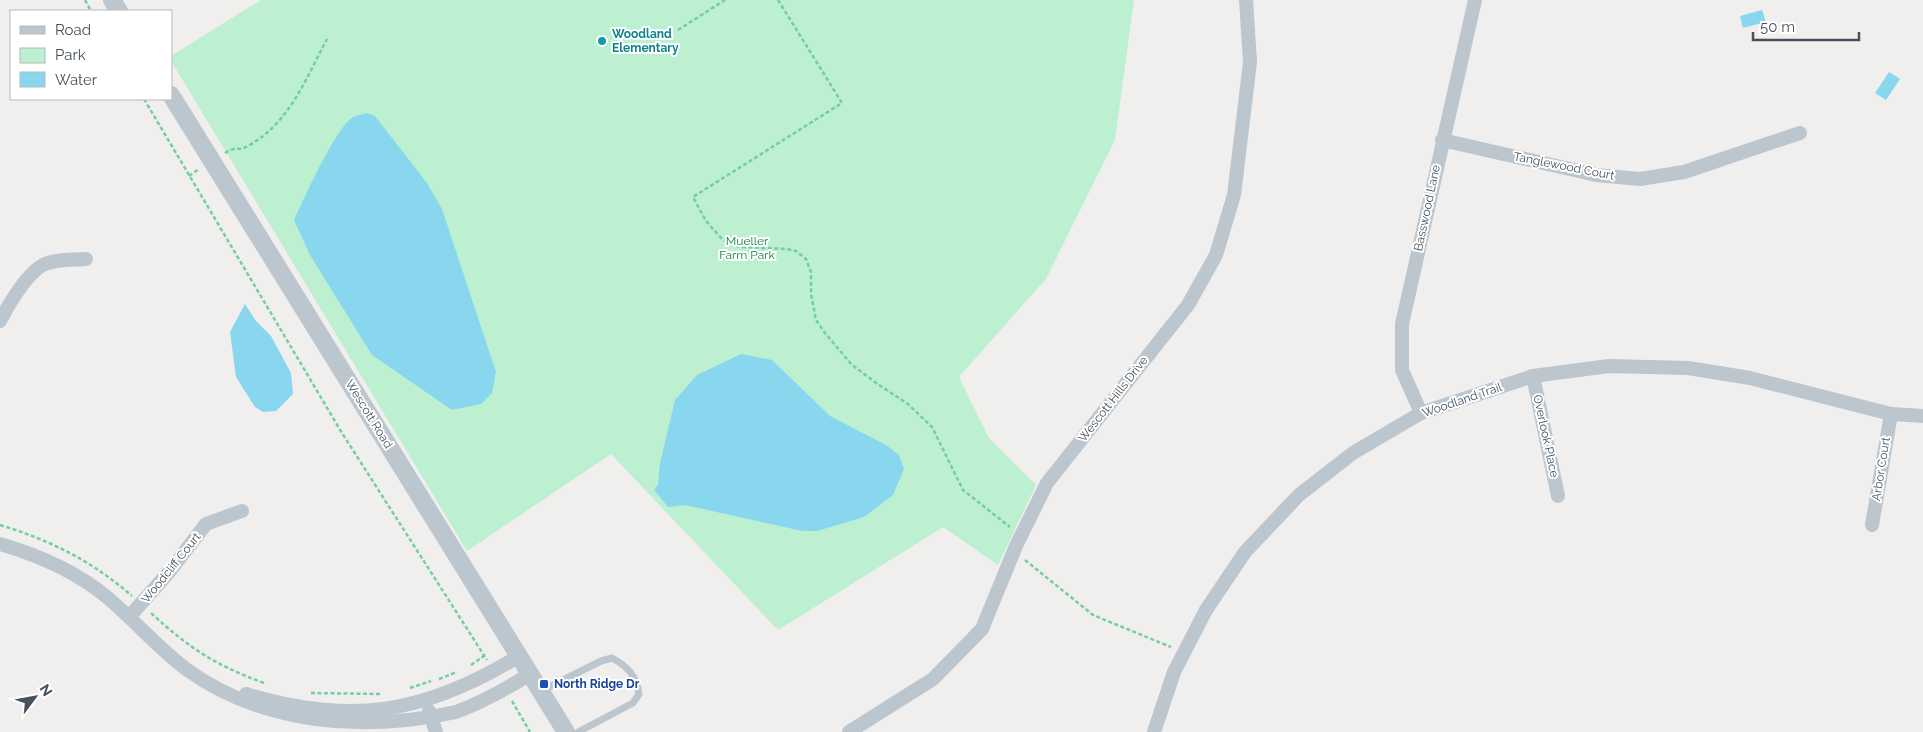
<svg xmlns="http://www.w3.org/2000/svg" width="1923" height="732" font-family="Raleway,sans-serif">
<rect width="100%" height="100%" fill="#f1eeee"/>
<path fill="#bcf0d1" d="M261,0H1134L1115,140L1046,279L959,377L989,438L1036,485L998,565L943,527L778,630L611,454L467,551L171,61V56Z"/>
<g fill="#88d7ee">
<path d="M1762,10L1766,22L1743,28L1740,16Z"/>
<path d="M1889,72L1900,79L1886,100L1875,93Z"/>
<path d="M367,113L375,116L427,183L442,209L496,372L492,393L481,404L452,410L372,355L310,255L294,220C304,199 335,129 352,118C355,115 362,115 367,113Z"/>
<path d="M245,304L256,321L271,336L291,373L293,394L276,411L263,412L255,407L236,377L230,332Z"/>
<path d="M741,354L772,360L830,416L886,445L899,455L904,469L893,495L864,517L817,531H802L685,505L668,507L654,490L658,485L660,463L675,400L697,375Z"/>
</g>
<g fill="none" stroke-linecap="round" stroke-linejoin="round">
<g stroke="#73cfa3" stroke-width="2.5" stroke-dasharray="4 2.5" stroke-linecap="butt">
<path d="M85,0L91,11"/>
<path d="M778,0L842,103L693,197L706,221L721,238L732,245L741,247L787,249L796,251L806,259L811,272V294L816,320L825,333L852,365L879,385L908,404L932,427L963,490L1010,527"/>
<path d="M678,30L725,0"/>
<path d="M144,99L342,433L487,660"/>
<path d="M225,153C235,146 239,151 246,147C289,125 306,78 327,39"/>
<path d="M189,176L199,169"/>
<path d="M0,525C50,540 92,561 132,596"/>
<path d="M1025,560L1093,615L1171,647"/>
<path d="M151,613C189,648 215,665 264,683"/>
<path d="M471,665L484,656"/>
<path d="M439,679L457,672"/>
<path d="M410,688L431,681"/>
<path d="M311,693L380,694"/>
<path d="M512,701L530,732"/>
</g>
<path stroke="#bcc6ce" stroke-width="7" d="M541,691L601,661L612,658C627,666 637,676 639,694L633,703L578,732"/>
<g stroke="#bcc6ce" stroke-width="14">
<path d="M1442,140L1596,175L1640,179L1684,172L1800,133"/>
<path d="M0,321C9,304 25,275 43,265C54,259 73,260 86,259"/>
<path d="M1533,376L1558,496"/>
<path d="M1421,413L1402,370V324L1475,0"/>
<path d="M1872,525L1891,414"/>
<path d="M0,544C38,555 77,572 108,598C134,620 158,648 186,669C263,725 365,732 456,712C483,702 506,689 530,674"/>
<path d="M129,617L169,572L206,524L242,511"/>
<path d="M246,694C351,726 426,713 519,656"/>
<path d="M429,711L436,732"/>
<path d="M849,732L933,679L982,629L1016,546L1047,483L1188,305L1216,255L1234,195L1250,62L1246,0"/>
<path d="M1154,732L1174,672L1206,610L1245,552L1299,495L1353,453L1421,413L1533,376L1609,366L1688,368L1750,378L1891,414L1923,416"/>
</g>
<g stroke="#bcc6ce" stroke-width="18">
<path d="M112,0L119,11"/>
<path d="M171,95L566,732"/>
</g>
</g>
<circle fill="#0f9aa8" stroke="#fff" stroke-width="2" cx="602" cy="41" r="5"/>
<rect fill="#1a4fb4" stroke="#fff" stroke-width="2" x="539" y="679" width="10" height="10" rx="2.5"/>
<g text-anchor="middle" stroke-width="4" stroke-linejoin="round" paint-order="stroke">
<g font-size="12" font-weight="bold" fill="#0d838f" stroke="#fff" text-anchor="start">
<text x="612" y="38">Woodland<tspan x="612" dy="14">Elementary</tspan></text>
</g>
<g font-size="12" fill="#46515c" stroke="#fff">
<text transform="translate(1564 166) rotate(11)" y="4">Tanglewood Court</text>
<text transform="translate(1427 208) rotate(-78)" y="4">Basswood Lane</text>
<text transform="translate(1113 399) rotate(-52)" y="4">Wescott Hills Drive</text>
<text transform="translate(1462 400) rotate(-19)" y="4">Woodland Trail</text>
<text transform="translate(369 414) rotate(58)" y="4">Wescott Road</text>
<text transform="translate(1546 436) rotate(78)" y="4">Overlook Place</text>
<text transform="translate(1881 469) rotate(-81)" y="4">Arbor Court</text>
<text transform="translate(171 568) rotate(-51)" y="4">Woodcliff Court</text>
</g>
<g font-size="12" fill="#15804c" stroke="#fff">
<text x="747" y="245">Mueller<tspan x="747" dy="14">Farm Park</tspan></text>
</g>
<g font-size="12" font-weight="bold" fill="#164399" stroke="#fff" text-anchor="start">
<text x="554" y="688">North Ridge Dr</text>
</g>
</g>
<rect x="10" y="10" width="162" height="90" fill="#ffffff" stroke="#b5b9be"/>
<rect x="20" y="26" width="25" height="8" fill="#bcc6ce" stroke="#b5b9be"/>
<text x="55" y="35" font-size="15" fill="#46515c">Road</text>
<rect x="20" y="48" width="25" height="15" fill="#bcf0d1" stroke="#b5b9be"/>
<text x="55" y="60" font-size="15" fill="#46515c">Park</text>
<rect x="20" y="72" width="25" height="15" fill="#88d7ee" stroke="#b5b9be"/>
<text x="55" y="85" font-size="15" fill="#46515c">Water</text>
<g transform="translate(35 697) rotate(58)" stroke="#ffffff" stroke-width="4" paint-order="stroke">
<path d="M0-4L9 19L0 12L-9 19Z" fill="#46515c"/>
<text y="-8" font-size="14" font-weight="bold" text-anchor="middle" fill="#46515c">N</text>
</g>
<path d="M1753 32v8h106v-8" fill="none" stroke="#46515c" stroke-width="2.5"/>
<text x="1760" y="32" font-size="15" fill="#46515c" stroke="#ffffff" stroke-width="4" paint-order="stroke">50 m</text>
</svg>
